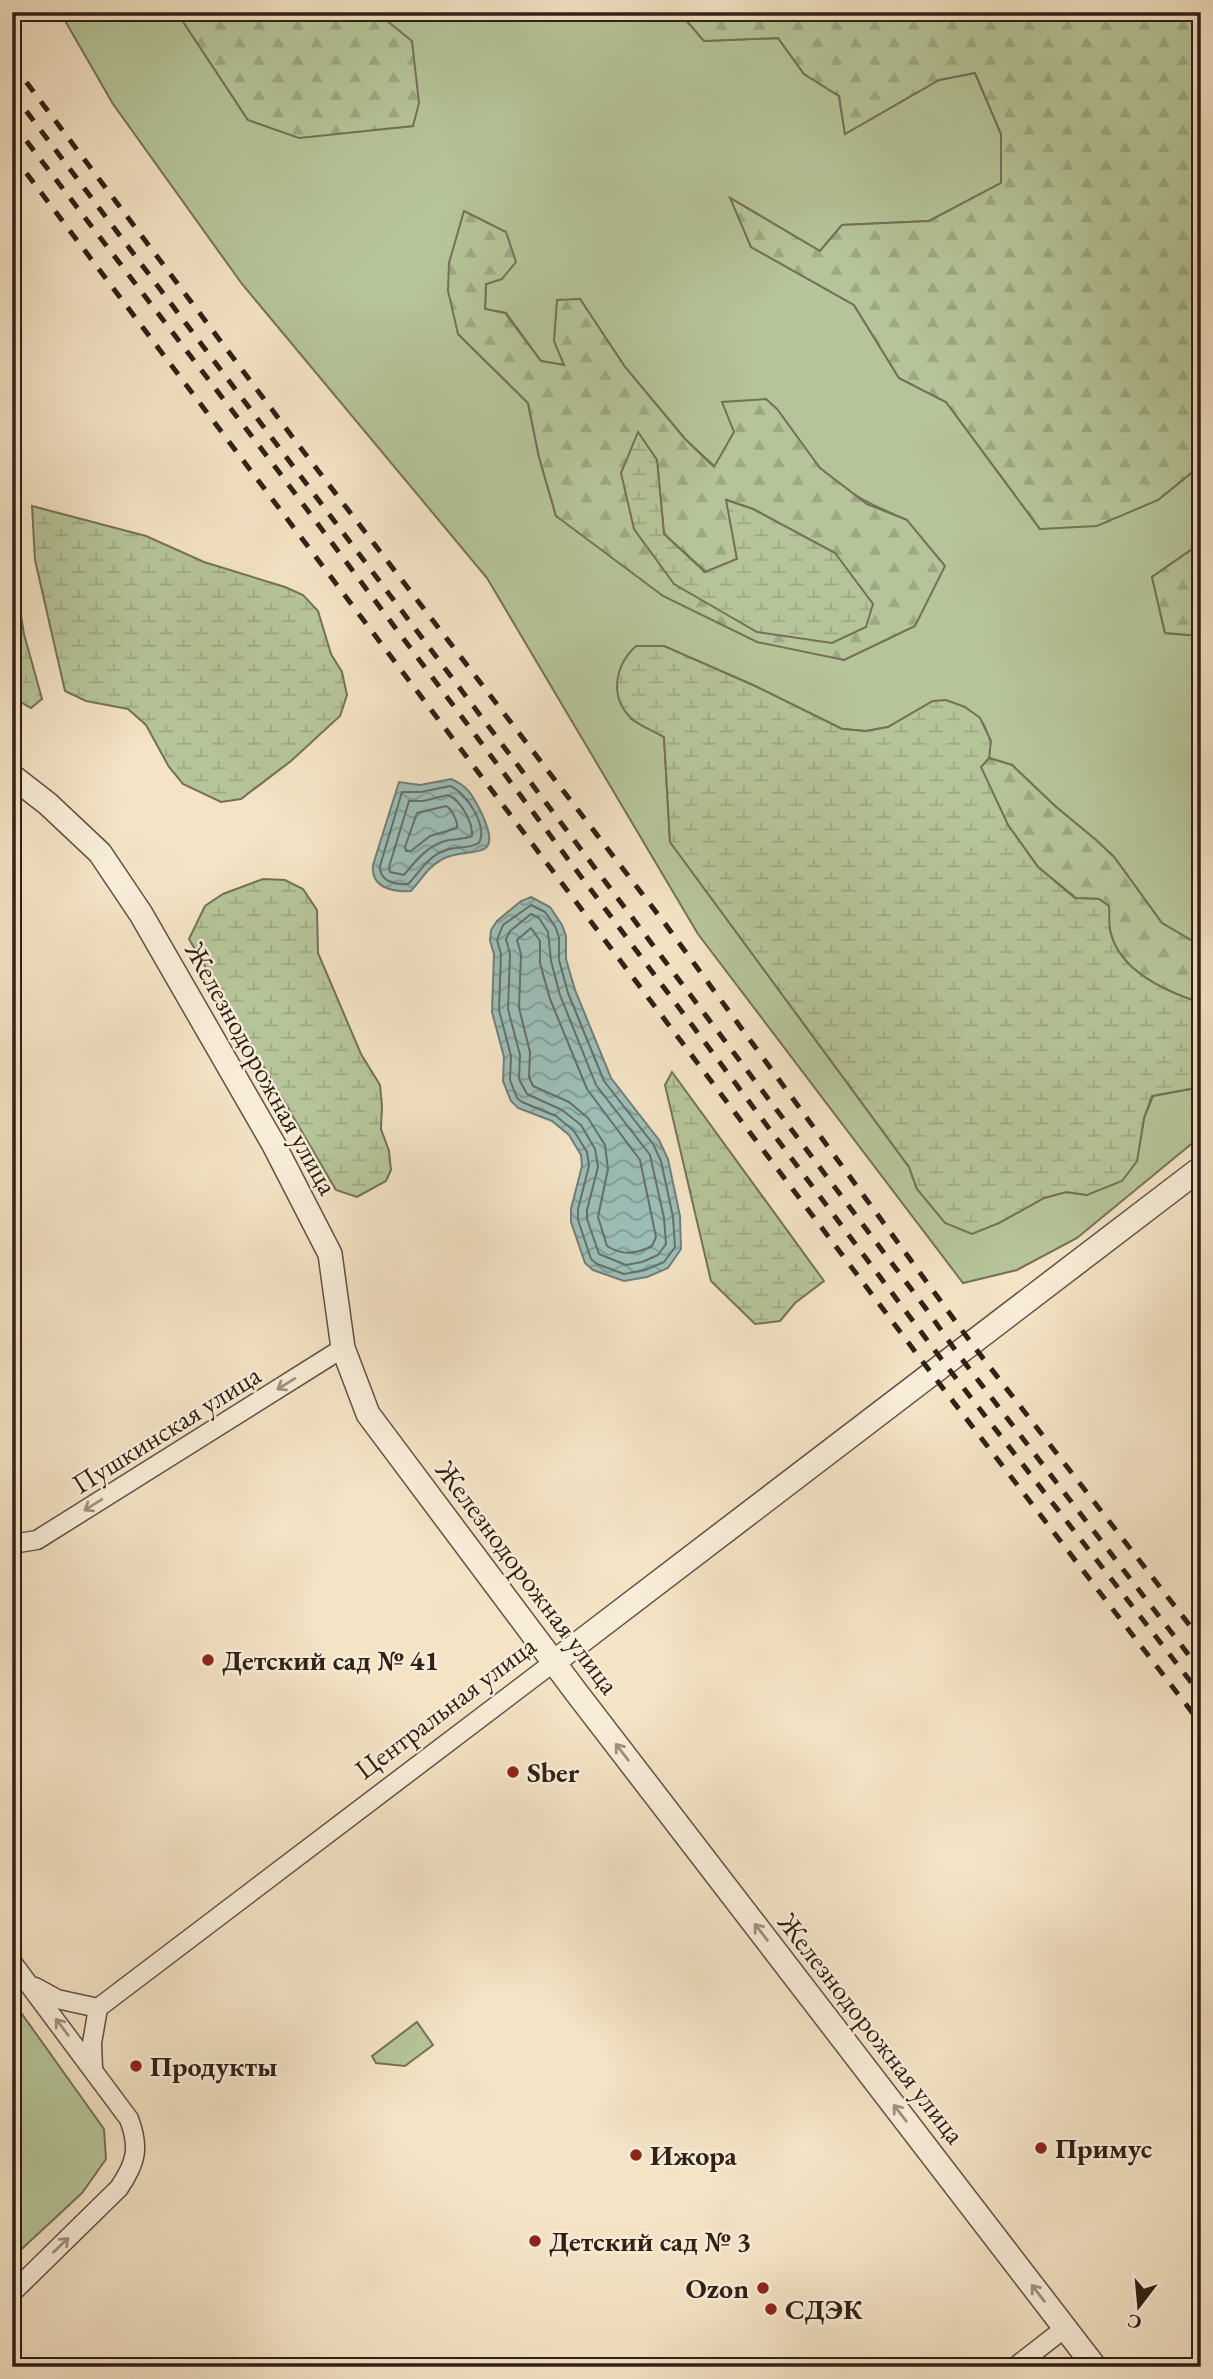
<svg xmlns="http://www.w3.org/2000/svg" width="1213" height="2379" font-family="'EB Garamond',serif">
<defs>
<pattern id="forest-firs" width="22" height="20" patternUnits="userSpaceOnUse" patternTransform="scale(1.75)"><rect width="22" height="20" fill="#b6c599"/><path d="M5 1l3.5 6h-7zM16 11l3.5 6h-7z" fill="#9da983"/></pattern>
<pattern id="wetland-marsh" width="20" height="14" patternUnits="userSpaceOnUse" patternTransform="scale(1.75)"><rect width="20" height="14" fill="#b6c599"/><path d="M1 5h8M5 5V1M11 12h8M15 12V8" fill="none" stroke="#9da983"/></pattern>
<pattern id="water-waves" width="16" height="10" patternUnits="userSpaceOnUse" patternTransform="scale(1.75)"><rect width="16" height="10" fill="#9cbeb7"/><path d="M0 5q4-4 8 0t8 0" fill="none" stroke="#809a94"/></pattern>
</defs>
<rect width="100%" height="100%" fill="#f4e3c5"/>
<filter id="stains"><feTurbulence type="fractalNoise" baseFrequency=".00286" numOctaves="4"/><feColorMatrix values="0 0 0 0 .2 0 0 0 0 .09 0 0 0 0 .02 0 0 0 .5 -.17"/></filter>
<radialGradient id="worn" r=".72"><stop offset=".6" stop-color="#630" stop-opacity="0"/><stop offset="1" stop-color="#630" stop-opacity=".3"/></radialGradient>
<g fill="#b6c599" stroke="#737258" stroke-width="2" fill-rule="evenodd">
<path d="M60,12H179L178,14L248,120L355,131L413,126L382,15L376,12H683L685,19L704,41L778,38L804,74L839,96L845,134L939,80L975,73L1001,134V184L929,221L842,225L820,251L732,199L751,247L854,305L899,378L946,402L1040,529L1158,500L1201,465V543L1152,577L1165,633L1201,636V946L1162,923L1114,857L1096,840L1055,806L1012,765L989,758C993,715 969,708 933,701L888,727L866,731L842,729L755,686L664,646L631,719L664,737L670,842L909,1167L917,1189L999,1223L1044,1198L1066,1192L1087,1195L1137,1161L1144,1118L1153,1096L1201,1087V1136L1077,1238L1017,1270L963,1283L698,934L487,578L242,284L113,104ZM506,232L502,279L486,284L485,309L506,313L541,361L564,365L557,301L580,299L625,367L685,439L715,467L734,432L766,399C787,419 799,446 819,467C843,492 876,507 907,520L915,626L844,660L556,516L539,457L528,403L458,334Z"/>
<path d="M12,2000L104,2129L106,2159L82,2193L12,2258V2122L17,2118L12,2112Z"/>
<path d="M417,2022L433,2045L405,2066L376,2063L372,2056Z"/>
</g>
<g fill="url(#forest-firs)" stroke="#737258" stroke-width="2" fill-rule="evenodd">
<path d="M179,12H376L412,41L419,103L413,126L299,138L248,120L178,14Z"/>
<path d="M683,12H1201V465L1158,500L1097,526L1040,529L946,402L899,378L854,305L751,247L730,198L820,251L842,225L929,221L1001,183V134L975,73L939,80L845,134L839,96L804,74L778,38L704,41L685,19Z"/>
<path d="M464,211L506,232L516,262L502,279L486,284L485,309L505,313L541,361L564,365L554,341L557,300L580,299L625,367L685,439L714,467L734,432L722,402L766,399L777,409L820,468L867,504L907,520L945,566L915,626L844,660L757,642L663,596L556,516L539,457L528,403L458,334L448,291L449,263ZM638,433L657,460L664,534L706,572L737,559L727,500L753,509L835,553L674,584Z"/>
<path d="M1201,543V636L1165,633L1152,577Z"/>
<path d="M989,758L1012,765L1055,806L1096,840L1114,857L1162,923L1201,946V1003C1167,992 1121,972 1111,934C1108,926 1109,915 1109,906L1099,899L1076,898L1038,867L1008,825L980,767Z"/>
</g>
<g fill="url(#wetland-marsh)" stroke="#737258" stroke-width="2">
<path d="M638,432L657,460L664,534L705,572L737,559L726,500L753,509L835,553L873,604L866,627L832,643L757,632L674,584L634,529L621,473Z"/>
<path d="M32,506L146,536L204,562L285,587L303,595L318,611L331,654L342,672L347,695L340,716L291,761L241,799L221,802L183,784L169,767L146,725L128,709L86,701L65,691L35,560Z"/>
<path d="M12,561L24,634L42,699L31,708L12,697Z"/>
<path d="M636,646H664L755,686L842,729L866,731L888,727L933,701L946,700L965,707L980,718L991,741L989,758L981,767L1008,825L1038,867L1075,898L1099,899L1109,906C1110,915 1108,926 1111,934C1121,972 1167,992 1201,1003V1087L1152,1096L1144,1118L1137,1161L1122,1181L1087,1195L1066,1192L1044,1198L999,1223L972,1234L945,1223L917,1189L909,1167L670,842L664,737C654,731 639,726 631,718C609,697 615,665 636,646Z"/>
<path d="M263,879L285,880L303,889L317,910L318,953L361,1054L380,1085L382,1106L381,1129L389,1151L391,1170L386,1181L357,1197L336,1190L189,939L205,906L223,894Z"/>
<path d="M672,1072L824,1281L795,1303L780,1321L755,1324L711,1281L665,1085Z"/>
</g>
<g fill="url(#water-waves)" stroke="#717f77" stroke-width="2">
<path d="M451,779C468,786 472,795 480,810C508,867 467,844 441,860C428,867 421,880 411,891C392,892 371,888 373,865L399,782L420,785Z"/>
<path d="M531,897L550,907L562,925L566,936V959L575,990L611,1078L659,1140L668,1159L680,1216L681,1249L668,1268L647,1277L624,1281L593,1270L585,1263L571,1222V1209L582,1166L581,1155L569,1135L552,1121L518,1108L511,1101L503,1081L504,1057L492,1012L494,954L490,941L491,930L497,921L521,901Z"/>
</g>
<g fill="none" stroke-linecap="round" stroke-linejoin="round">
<g stroke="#666f66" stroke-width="2">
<path d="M450,786C466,792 488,826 479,843C469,849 457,846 446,850C428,856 420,872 408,884C395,885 379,881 380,866L402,792H421Z"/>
<path d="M448,795C461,800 473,823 472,836C465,839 457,839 449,840C429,844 416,860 404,875L390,872L389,867L409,801H423Z"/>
<path d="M446,806C452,809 458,822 457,828L430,836L411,851H406L405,847L417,813Z"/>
<path d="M531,905L545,912L556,928L559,938V960L568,993L604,1081L653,1144L661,1161L673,1217L675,1247L664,1262L645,1270L624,1274L597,1264L591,1259L578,1220V1209L589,1166L587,1152L574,1131L556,1116L522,1102L517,1098L510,1080L511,1056L499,1010L501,954L497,940L503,925Z"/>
<path d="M531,914L539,918L548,932L551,961L560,995L596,1085L650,1155L664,1218L666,1244L658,1255L642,1262L626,1265L599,1254L587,1219V1210L598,1167L595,1149L581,1125L562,1110L527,1094L519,1079L520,1055L508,1009L510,954L506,939L510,931Z"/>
<path d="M531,928L540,941V963L550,999L587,1089L640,1160L656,1237L652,1246C636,1254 623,1256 607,1246L598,1217L608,1169L605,1145L588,1118L569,1102L533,1086L529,1077L530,1052L519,1008L521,954L517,940Z"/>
</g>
<defs>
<g id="minor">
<path d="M12,1544L37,1540L343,1348"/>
<path d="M12,1962L129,2119C140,2148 136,2163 119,2188L12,2293"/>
<path d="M35,1987L57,1999L98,2008"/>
<path d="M93,2069L92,2043L98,2008L554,1662"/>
<path d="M1015,2367L1065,2328"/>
</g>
<g id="tertiary">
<path d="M12,776L48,804L100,853L141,914L274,1145L330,1254L343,1348L368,1414L576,1692L1095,2367"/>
<path d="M554,1662L1201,1168"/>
</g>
</defs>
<use href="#minor" stroke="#615142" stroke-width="21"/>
<use href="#tertiary" stroke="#615142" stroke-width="26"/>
<use href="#minor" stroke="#f8edd9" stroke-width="18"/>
<use href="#tertiary" stroke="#f8edd9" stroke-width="23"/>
<g stroke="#302016" stroke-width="5" stroke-dasharray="12 12" stroke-linecap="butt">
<path d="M12,63L300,447L666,925L972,1344L1201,1640"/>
<path d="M12,92L924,1306L958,1354L1201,1671"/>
<path d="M12,122L276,468L945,1364L1201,1695"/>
<path d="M12,154L932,1374L1201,1724"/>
</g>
</g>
<defs><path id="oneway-shaft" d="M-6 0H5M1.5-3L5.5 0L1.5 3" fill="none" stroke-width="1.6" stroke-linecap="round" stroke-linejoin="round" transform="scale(1.75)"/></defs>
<g stroke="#9e9181">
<use href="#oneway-shaft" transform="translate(286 1384) rotate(148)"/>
<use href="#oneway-shaft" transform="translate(93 1505) rotate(148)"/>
<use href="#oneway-shaft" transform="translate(622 1752) rotate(-128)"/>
<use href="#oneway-shaft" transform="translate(761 1932) rotate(-128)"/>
<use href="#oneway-shaft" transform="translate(62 2027) rotate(-127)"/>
<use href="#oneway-shaft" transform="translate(900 2113) rotate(-128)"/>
<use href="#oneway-shaft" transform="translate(61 2245) rotate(-44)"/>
<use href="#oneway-shaft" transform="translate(1038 2293) rotate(-128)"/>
</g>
<g fill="#8f2418" stroke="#f8edd9" stroke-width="2.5">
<circle cx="208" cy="1660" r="7"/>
<circle cx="513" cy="1772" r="7"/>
<circle cx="136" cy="2066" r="7"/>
<circle cx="1041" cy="2148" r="7"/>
<circle cx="636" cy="2155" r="7"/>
<circle cx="535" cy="2241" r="7"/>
<circle cx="763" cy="2288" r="7"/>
<circle cx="771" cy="2309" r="7"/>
</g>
<g text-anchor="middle" stroke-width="5" stroke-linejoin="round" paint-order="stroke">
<g font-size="28" fill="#302016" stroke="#f8edd9">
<text transform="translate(262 1068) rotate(61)" y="10">Железнодорожная улица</text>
<text transform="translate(166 1429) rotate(-32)" y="10">Пушкинская улица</text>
<text transform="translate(528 1577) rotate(53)" y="10">Железнодорожная улица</text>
<text transform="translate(445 1707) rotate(-37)" y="10">Центральная улица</text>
<text transform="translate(872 2028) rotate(52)" y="10">Железнодорожная улица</text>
</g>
<g font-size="28" font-weight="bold" fill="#302016" stroke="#f8edd9" text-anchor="start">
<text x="222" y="1670">Детский сад № 41</text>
<text x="527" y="1782">Sber</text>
<text x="150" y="2076">Продукты</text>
<text x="1055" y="2158">Примус</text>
<text x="650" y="2165">Ижора</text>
<text x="549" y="2251">Детский сад № 3</text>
<text x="749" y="2298" text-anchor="end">Ozon</text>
<text x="785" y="2319">СДЭК</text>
</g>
</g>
<rect width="1213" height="2379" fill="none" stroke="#f4e3c5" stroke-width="42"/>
<rect x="14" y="14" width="1185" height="2351" fill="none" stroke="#302016" stroke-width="3.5"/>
<rect x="21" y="21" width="1171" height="2337" fill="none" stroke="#302016" stroke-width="2"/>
<g transform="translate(1139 2306) rotate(196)" stroke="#f8edd9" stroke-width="5" paint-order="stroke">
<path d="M0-5L12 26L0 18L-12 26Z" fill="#302016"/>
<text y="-10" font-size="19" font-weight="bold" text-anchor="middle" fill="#302016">С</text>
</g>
<rect width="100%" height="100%" filter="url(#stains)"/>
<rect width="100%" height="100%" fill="url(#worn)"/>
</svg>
